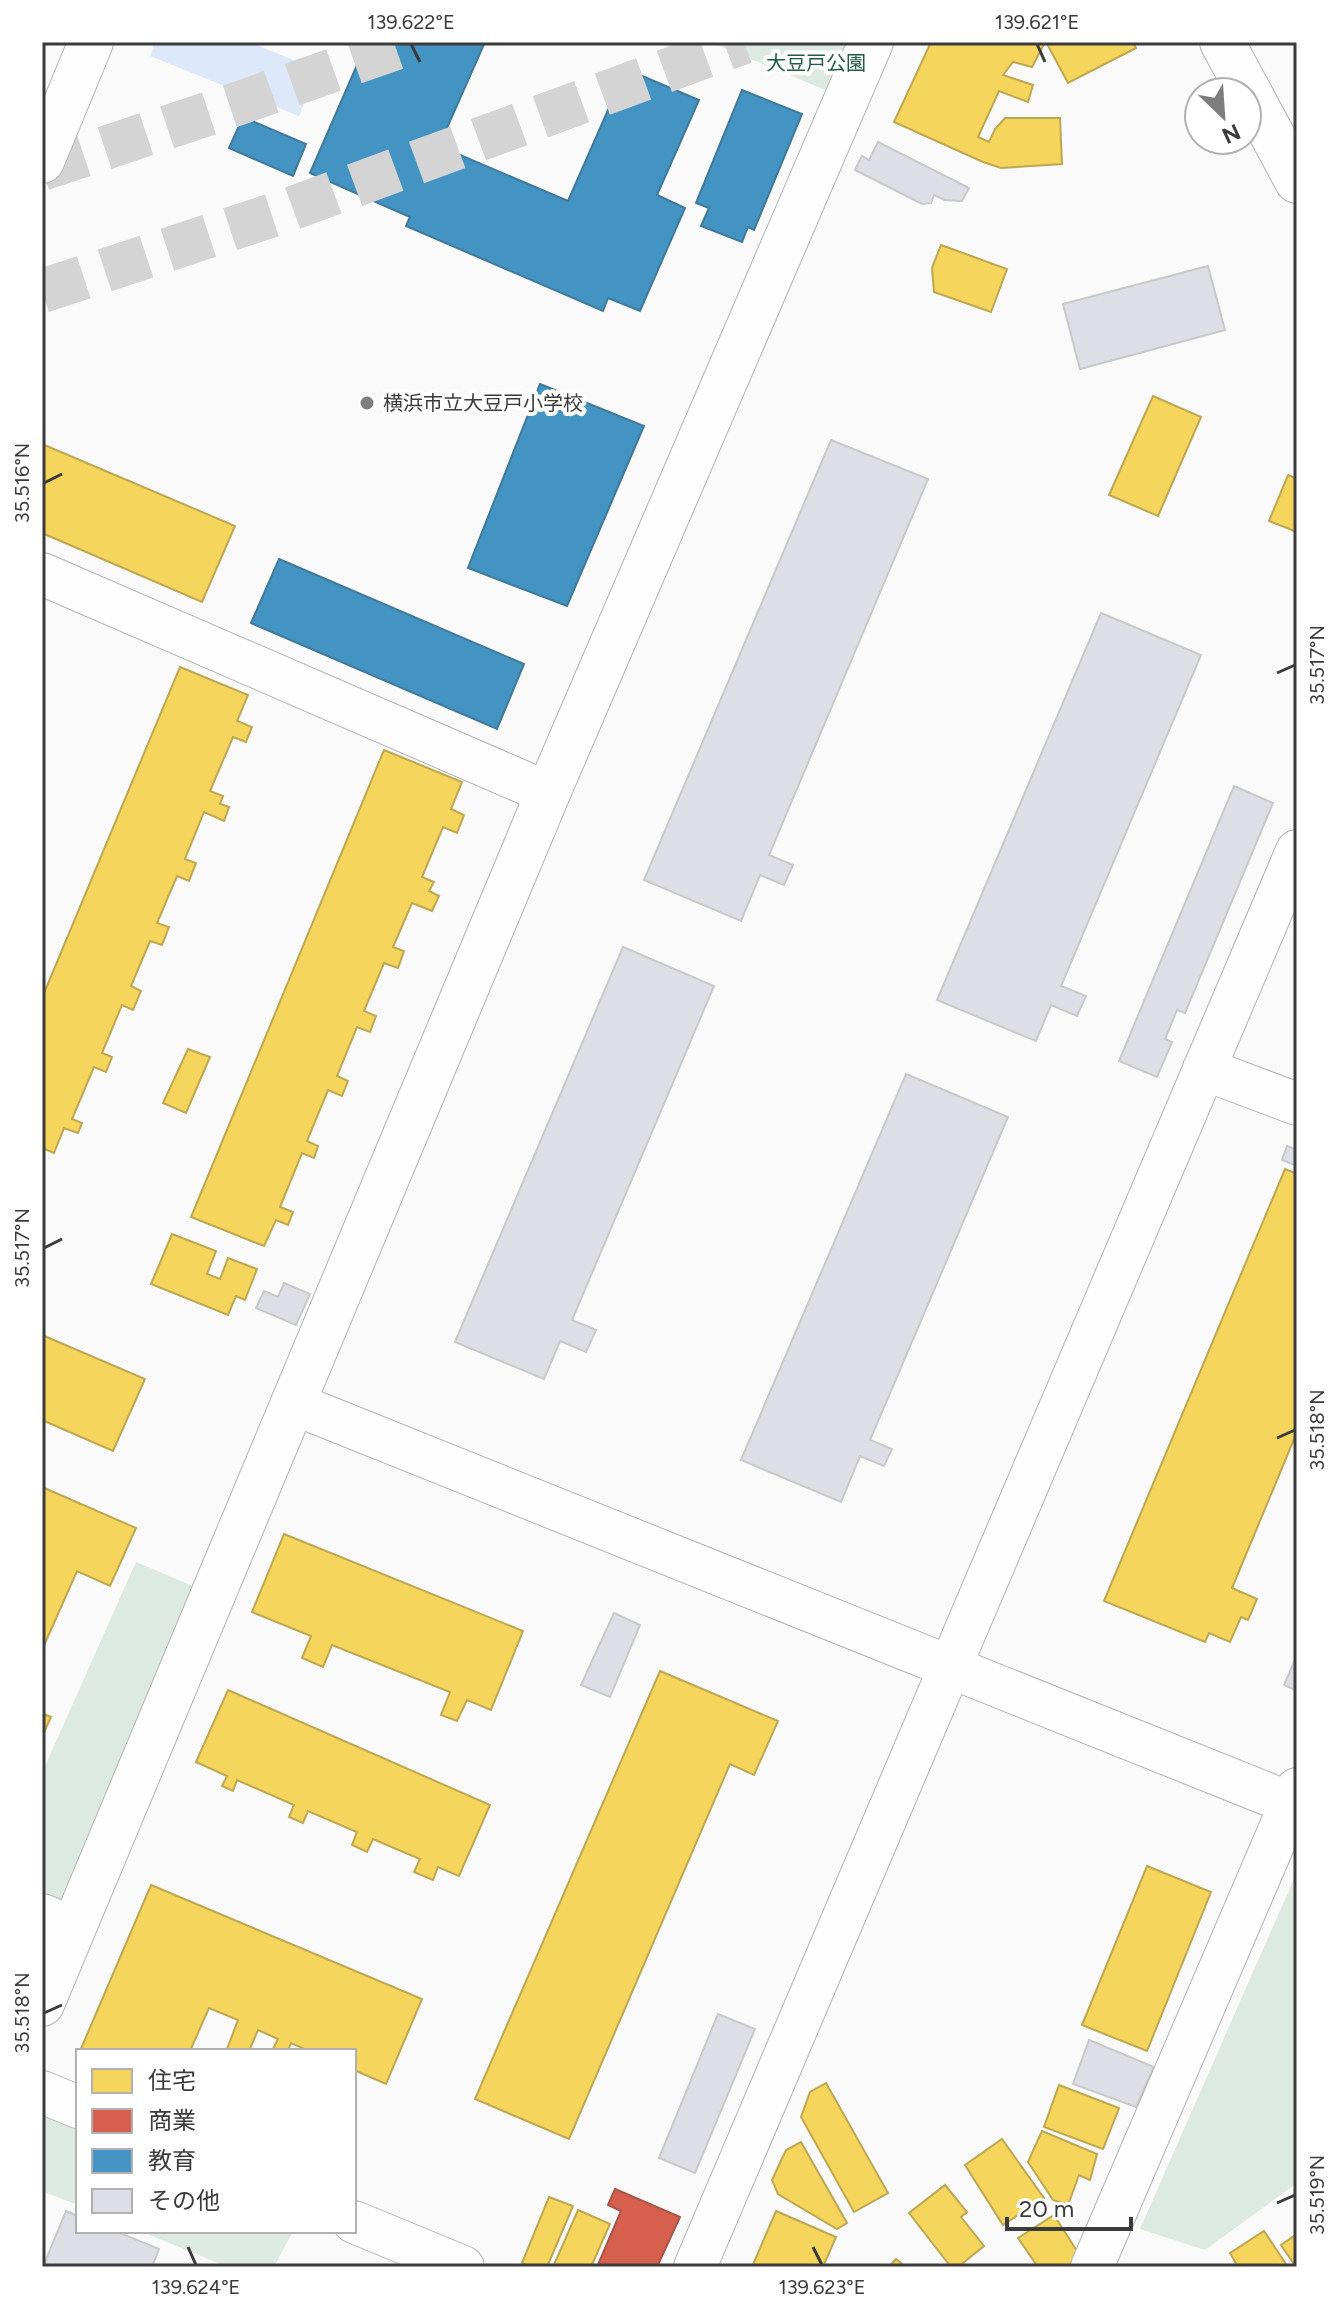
<svg xmlns="http://www.w3.org/2000/svg" width="1339" height="2309" font-family="Figtree,'Noto Sans JP',sans-serif">
<rect width="100%" height="100%" fill="#fafafa"/>
<g fill="#ddeae2">
<path d="M710,42H847L828,91Z"/>
<path d="M136,1562L193,1586L66,1900L53,1905L42,1900V1773Z"/>
<path d="M1297,1872V2183L1205,2250L1140,2229Z"/>
<path d="M42,2107L78,2122V2205L42,2191Z"/>
<path d="M140,2231H293L274,2267H228Z"/>
</g>
<path fill="#dde9fa" d="M155,42H249L318,70L299,116L150,56Z"/>
<g fill="#f6d55c" stroke="#bea752" stroke-width="2">
<path d="M931,42H1040L1044,44L1032,67L1013,62L1003,75L1033,85L1028,102L999,91L978,137L989,142L995,129L1005,118H1060L1062,164L1001,168L983,162L894,122Z"/>
<path d="M1046,42H1133L1136,48L1068,83Z"/>
<path d="M941,245L1007,269L991,312L934,292L932,268Z"/>
<path d="M1153,396L1201,417L1158,516L1109,495Z"/>
<path d="M42,444L235,526L202,602L42,533Z"/>
<path d="M1288,475L1297,479V532L1269,521Z"/>
<path d="M180,667L248,695L237,721L252,727L246,742L233,737L210,791L223,796L220,804L229,807L224,821L204,812L185,859L196,863L189,881L177,876L157,923L169,927L162,945L150,941L131,986L141,991L133,1010L122,1005L102,1053L112,1057L106,1072L94,1067L72,1119L82,1123L78,1133L64,1128L54,1153L42,1148V998Z"/>
<path d="M384,750L462,782L451,809L464,815L457,833L443,827L422,877L434,882L429,891L439,896L432,911L412,903L393,947L404,951L398,968L384,963L364,1011L376,1016L370,1032L357,1027L337,1076L348,1081L342,1096L328,1090L307,1141L318,1146L314,1158L302,1153L280,1207L293,1212L288,1225L276,1220L264,1246L191,1217Z"/>
<path d="M188,1049L210,1057L186,1113L163,1103Z"/>
<path d="M1285,1169L1297,1174V1432L1232,1588L1257,1599L1248,1620L1241,1617L1230,1642L1209,1633L1205,1642L1104,1601Z"/>
<path d="M172,1234L216,1251L207,1274L220,1279L228,1258L257,1269L245,1300L236,1296L228,1315L151,1284Z"/>
<path d="M42,1335L145,1379L113,1451L42,1420Z"/>
<path d="M42,1487L136,1528L110,1586L77,1571L42,1650Z"/>
<path d="M284,1534L523,1631L491,1710L467,1700L457,1721L441,1715L450,1692L332,1645L323,1667L302,1658L311,1636L252,1612Z"/>
<path d="M660,1671L778,1721L754,1775L730,1764L569,2139L475,2099Z"/>
<path d="M228,1690L490,1805L459,1876L438,1867L433,1880L414,1872L420,1859L373,1839L367,1852L352,1845L357,1832L308,1811L303,1823L289,1817L294,1805L237,1780L233,1791L222,1786L227,1776L196,1762Z"/>
<path d="M42,1713L51,1717L42,1737Z"/>
<path d="M1147,1866L1211,1892L1147,2051L1082,2025Z"/>
<path d="M151,1885L422,1999L386,2084L354,2070V2051H309L291,2043L288,2051H272L278,2039L258,2030L249,2051L227,2049L238,2020L209,2008L190,2051H80Z"/>
<path d="M826,2083L888,2193L854,2212L801,2117L810,2092Z"/>
<path d="M1059,2085L1119,2108L1103,2149L1044,2127Z"/>
<path d="M1042,2131L1097,2154L1090,2180L1079,2175L1068,2205L1053,2200L1028,2162Z"/>
<path d="M1002,2139L1044,2198L1003,2225L965,2165Z"/>
<path d="M801,2142L847,2223L837,2229L778,2194L772,2180L786,2150Z"/>
<path d="M945,2185L967,2212L961,2217L984,2246L958,2267H951L909,2213Z"/>
<path d="M549,2197L573,2206L547,2267H531L522,2263Z"/>
<path d="M578,2210L610,2224L591,2267H553Z"/>
<path d="M776,2211L836,2237L823,2267H752Z"/>
<path d="M1054,2215L1084,2262L1078,2267H1038L1018,2238Z"/>
<path d="M1264,2231L1288,2267H1238L1230,2253Z"/>
<path d="M1297,2234V2267H1296L1281,2245Z"/>
<path d="M896,2259L906,2267H889Z"/>
</g>
<path fill="#d6604d" stroke="#a85548" stroke-width="2" d="M615,2189L680,2217L657,2267H597L621,2211L608,2205Z"/>
<g fill="#4393c3" stroke="#41799a" stroke-width="2">
<path d="M367,42H485L439,146L568,201L626,69L699,100L657,195L685,208L640,311L608,298L603,311L406,226L410,217L310,173Z"/>
<path d="M742,90L802,114L754,230L748,227L742,242L701,226L709,208L696,203Z"/>
<path d="M243,117L306,144L293,176L229,148Z"/>
<path d="M540,384L644,426L567,606L468,568Z"/>
<path d="M279,559L524,664L497,729L251,623Z"/>
</g>
<g fill="#dedfe6" stroke="#c9c9c9" stroke-width="2">
<path d="M878,142L969,188L962,201L945,200L934,195L931,203L922,204L855,170L862,156L869,160Z"/>
<path d="M1208,266L1225,330L1080,369L1063,304Z"/>
<path d="M831,440L928,479L769,855L793,865L784,885L760,875L741,921L644,880Z"/>
<path d="M1101,613L1201,655L1061,986L1086,996L1077,1016L1051,1005L1036,1041L937,1000Z"/>
<path d="M1234,786L1273,803L1185,1013L1177,1010L1165,1039L1172,1042L1157,1077L1119,1061Z"/>
<path d="M623,947L714,986L572,1320L596,1330L586,1352L560,1341L544,1379L455,1342Z"/>
<path d="M906,1074L1008,1117L870,1440L892,1449L884,1466L860,1456L841,1502L741,1460Z"/>
<path d="M1287,1146L1297,1150V1166L1282,1160Z"/>
<path d="M284,1283L310,1294L296,1325L256,1308L264,1291L278,1297Z"/>
<path d="M614,1613L640,1625L610,1697L581,1685Z"/>
<path d="M1297,1655V1691L1284,1685Z"/>
<path d="M718,2014L755,2029L695,2173L659,2158Z"/>
<path d="M1089,2040L1154,2067L1136,2107L1073,2084Z"/>
<path d="M66,2211L78,2216V2231H115L159,2249L152,2267H43Z"/>
</g>
<g fill="none" stroke-linecap="round" stroke-linejoin="round">
<g stroke="#d4d4d4" stroke-width="44" stroke-dasharray="44 22" stroke-linecap="butt">
<path d="M42,169L231,106L413,42"/>
<path d="M42,291L282,212L744,42"/>
</g>
<defs>
<g id="minor">
<path d="M42,574L548,793"/>
<path d="M1204,1069L1297,1104"/>
<path d="M292,1403L1297,1806"/>
<path d="M42,1915L74,1928"/>
<path d="M42,2092L78,2107"/>
<path d="M354,2222L463,2267"/>
<path d="M695,2267L1297,851"/>
<path d="M1092,2267L1297,1789"/>
</g>
<g id="tertiary">
<path d="M1222,42L1297,181"/>
<path d="M42,161L91,42"/>
<path d="M42,2004L548,793L871,42"/>
</g>
</defs>
<use href="#minor" stroke="#b2b2b2" stroke-width="44"/>
<use href="#tertiary" stroke="#b2b2b2" stroke-width="46"/>
<use href="#minor" stroke="#fefefe" stroke-width="42"/>
<use href="#tertiary" stroke="#fefefe" stroke-width="44"/>
</g>
<path fill="none" stroke="#3b3b3c" stroke-width="3" d="M411,44L420,62M1037,44L1045,62M44,483L62,474M1277,673L1295,665M44,1248L62,1239M1277,1438L1295,1430M44,2013L62,2005M1277,2203L1295,2195M188,2247L196,2265M813,2247L822,2265"/>
<circle fill="#7e7e7e" stroke="#fff" stroke-width="3" cx="367" cy="403" r="8"/>
<g text-anchor="middle" stroke-width="8" stroke-linejoin="round" paint-order="stroke">
<g font-size="20" fill="#205c41" stroke="#fff">
<text x="816" y="70">大豆戸公園</text>
</g>
<g font-size="20" fill="#3b3b3c" stroke="#fff" text-anchor="start">
<text x="383" y="410">横浜市立大豆戸小学校</text>
</g>
</g>
<rect width="1339" height="2309" fill="none" stroke="#ffffff" stroke-width="88"/>
<rect x="76" y="2049" width="280" height="184" fill="#ffffff" stroke="#b1b1b1" stroke-width="2"/>
<rect x="92" y="2069" width="40" height="24" fill="#f6d55c" stroke="#b1b1b1" stroke-width="2"/>
<text x="148" y="2089" font-size="24" fill="#3b3b3c">住宅</text>
<rect x="92" y="2109" width="40" height="24" fill="#d6604d" stroke="#b1b1b1" stroke-width="2"/>
<text x="148" y="2129" font-size="24" fill="#3b3b3c">商業</text>
<rect x="92" y="2149" width="40" height="24" fill="#4393c3" stroke="#b1b1b1" stroke-width="2"/>
<text x="148" y="2169" font-size="24" fill="#3b3b3c">教育</text>
<rect x="92" y="2189" width="40" height="24" fill="#dedfe6" stroke="#b1b1b1" stroke-width="2"/>
<text x="148" y="2209" font-size="24" fill="#3b3b3c">その他</text>
<g transform="translate(1223 116) rotate(155)"><circle r="38" fill="#ffffff" stroke="#b1b1b1" stroke-width="2"/>
<path d="M0-6L14 30L0 20L-14 30Z" fill="#7e7e7e"/>
<text y="-12" font-size="22" font-weight="bold" text-anchor="middle" fill="#3b3b3c">N</text>
</g>
<path d="M1007 2217v12h124v-12" fill="none" stroke="#3b3b3c" stroke-width="4"/>
<text x="1019" y="2217" font-size="24" fill="#3b3b3c" stroke="#ffffff" stroke-width="6" paint-order="stroke">20 m</text>
<rect x="44" y="44" width="1251" height="2221" fill="none" stroke="#3b3b3c" stroke-width="3"/>
<g font-size="20" text-anchor="middle" fill="#3b3b3c">
<text x="411" y="29">139.622°E</text>
<text x="1037" y="29">139.621°E</text>
<text transform="translate(22 483) rotate(-90)" y="7">35.516°N</text>
<text transform="translate(1317 665) rotate(-90)" y="7">35.517°N</text>
<text transform="translate(22 1248) rotate(-90)" y="7">35.517°N</text>
<text transform="translate(1317 1430) rotate(-90)" y="7">35.518°N</text>
<text transform="translate(22 2013) rotate(-90)" y="7">35.518°N</text>
<text transform="translate(1317 2195) rotate(-90)" y="7">35.519°N</text>
<text x="196" y="2294">139.624°E</text>
<text x="822" y="2294">139.623°E</text>
</g>
</svg>
